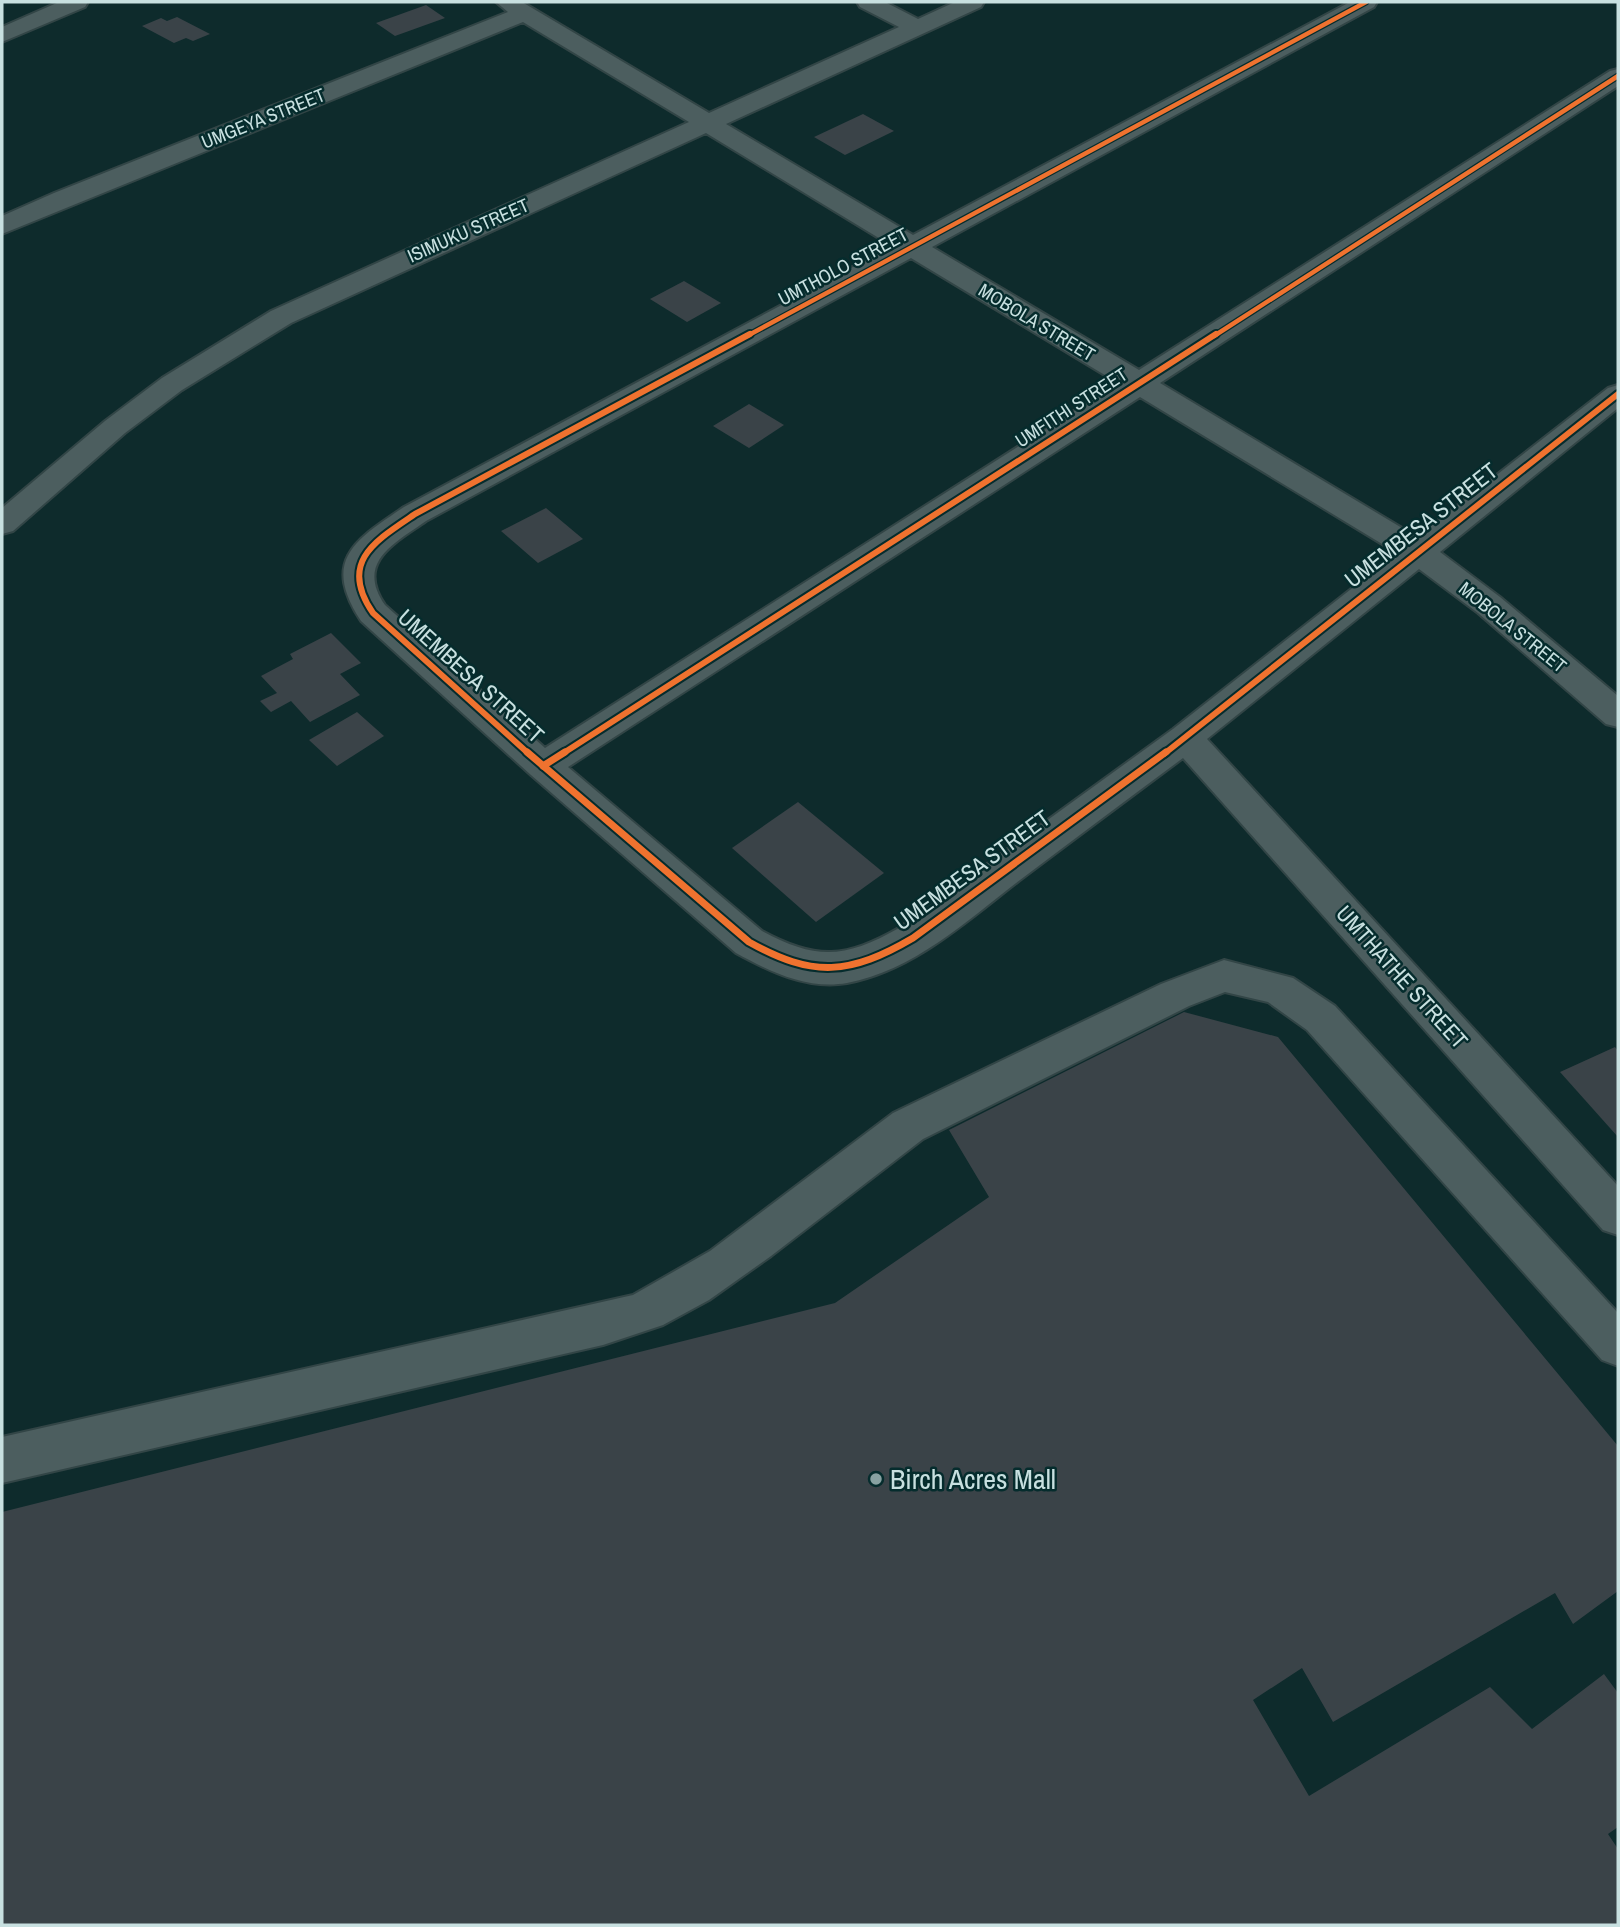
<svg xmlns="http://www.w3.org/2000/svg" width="1620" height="1927" font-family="'Archivo Narrow',sans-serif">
<rect width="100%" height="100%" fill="#0e2b2c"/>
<g fill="#3a4348">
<path d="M426,5L445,18L395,36L376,23Z"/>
<path d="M177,17L210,34L193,41L186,38L174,43L142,26L161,18L167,21Z"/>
<path d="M863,114L894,131L845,155L814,137Z"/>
<path d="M684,281L721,303L687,322L650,299Z"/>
<path d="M749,404L784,425L749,448L713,426Z"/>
<path d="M546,508L583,539L538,563L501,531Z"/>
<path d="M331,633L361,663L340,674L360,695L310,722L291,701L271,712L260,701L277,693L261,676L293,659L290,654Z"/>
<path d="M357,712L384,736L337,766L309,740Z"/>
<path d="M798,802L884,873L816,922L732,848Z"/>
<path d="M1184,1012L1278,1037L1618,1446V1591L1573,1624L1555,1593L1333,1722L1302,1668L1253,1700L1309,1796L1490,1687L1532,1729L1604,1674L1618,1693V1827L1608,1834L1618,1849V1925H2V1512L835,1303L989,1197L949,1130Z"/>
<path d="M1615,1047L1618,1051V1137L1560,1072Z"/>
</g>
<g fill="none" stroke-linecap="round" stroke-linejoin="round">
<defs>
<g id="minor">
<path d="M59,2H88L85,7L2,42V27Z"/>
<path d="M496,2H522L709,113L899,27L860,7L857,2H885L918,19L955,2H984L981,7L726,124L913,235L1350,2H1377L1374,7L932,247L1139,370L1610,71L1618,69V86L1160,383L1417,537L1608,388L1618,385V408L1440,552L1500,597L1618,696V727L1606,724L1478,613L1419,569L1207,739L1618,1186V1235L1603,1230L1183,758C1128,799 1074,839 1020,880C968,920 913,971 847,983C807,990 769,971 736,953L531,775L361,621C321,560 355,540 404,507L892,246L706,133L291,323L182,390L125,433L13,531L2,534V508L105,421L162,378L271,311L689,122L523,22L2,234V216L54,193L508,12ZM911,258L1118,383L545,748L385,605C355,562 395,543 426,521ZM1140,397L1397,553L1173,729L899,928C846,958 817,961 762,931L568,767Z"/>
<path d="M1224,960L1293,978L1335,1006L1618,1313V1366L1602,1360L1307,1030L1268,1002L1225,992L1189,1006L923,1139L771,1256L709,1300L663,1325L603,1345L2,1483V1437L633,1295L710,1251L893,1113L1161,984Z"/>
</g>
</defs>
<use href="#minor" stroke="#324546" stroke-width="4"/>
<use href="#minor" fill="#4c5e5f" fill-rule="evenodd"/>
<defs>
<g id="cycleway-far2">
<path d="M747,336L1366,2"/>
<path d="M1214,336L1618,76"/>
</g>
<g id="cycleway-far1">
<path d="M529,754L373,613C338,562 375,541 415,514L750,334"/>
<path d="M562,754L1216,334"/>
<path d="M1164,754L1618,394"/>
</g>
<g id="cycleway">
<path d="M527,752L749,942C813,978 850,975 913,938L1166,752"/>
<path d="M543,766L565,752"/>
</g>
</defs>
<use href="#cycleway-far2" stroke="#052c2d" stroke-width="7"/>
<use href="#cycleway-far1" stroke="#052c2d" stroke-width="10"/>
<use href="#cycleway" stroke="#052c2d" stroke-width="11"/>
<use href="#cycleway-far2" stroke="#ef722f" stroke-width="4.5"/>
<use href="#cycleway-far1" stroke="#ef722f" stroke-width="6"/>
<use href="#cycleway" stroke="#ef722f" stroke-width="7"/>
</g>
<circle fill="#87a1a1" stroke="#052c2d" stroke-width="2.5" cx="876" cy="1479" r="7"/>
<g text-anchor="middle" stroke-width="5" stroke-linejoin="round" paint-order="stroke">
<g font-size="19" fill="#c8e0e0" stroke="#052c2d">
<text transform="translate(263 118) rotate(-22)" y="7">UMGEYA STREET</text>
<text transform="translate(468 230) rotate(-24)" y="7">ISIMUKU STREET</text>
<text transform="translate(843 266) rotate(-28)" y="7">UMTHOLO STREET</text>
<text transform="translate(1037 322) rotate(31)" y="7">MOBOLA STREET</text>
<text transform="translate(1071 407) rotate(-33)" y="7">UMFITHI STREET</text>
<text transform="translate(1513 627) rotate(39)" y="7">MOBOLA STREET</text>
</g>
<g font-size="23" fill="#c8e0e0" stroke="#052c2d">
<text transform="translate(1421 525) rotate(-38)" y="8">UMEMBESA STREET</text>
<text transform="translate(471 676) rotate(42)" y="8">UMEMBESA STREET</text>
<text transform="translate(972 870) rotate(-36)" y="8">UMEMBESA STREET</text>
<text transform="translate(1402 977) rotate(48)" y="8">UMTHATHE STREET</text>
</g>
<g font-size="28" fill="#c8e0e0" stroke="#052c2d" text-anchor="start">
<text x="890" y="1489">Birch Acres Mall</text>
</g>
</g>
<rect width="1620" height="1927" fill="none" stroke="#c8e0e0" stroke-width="7"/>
</svg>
